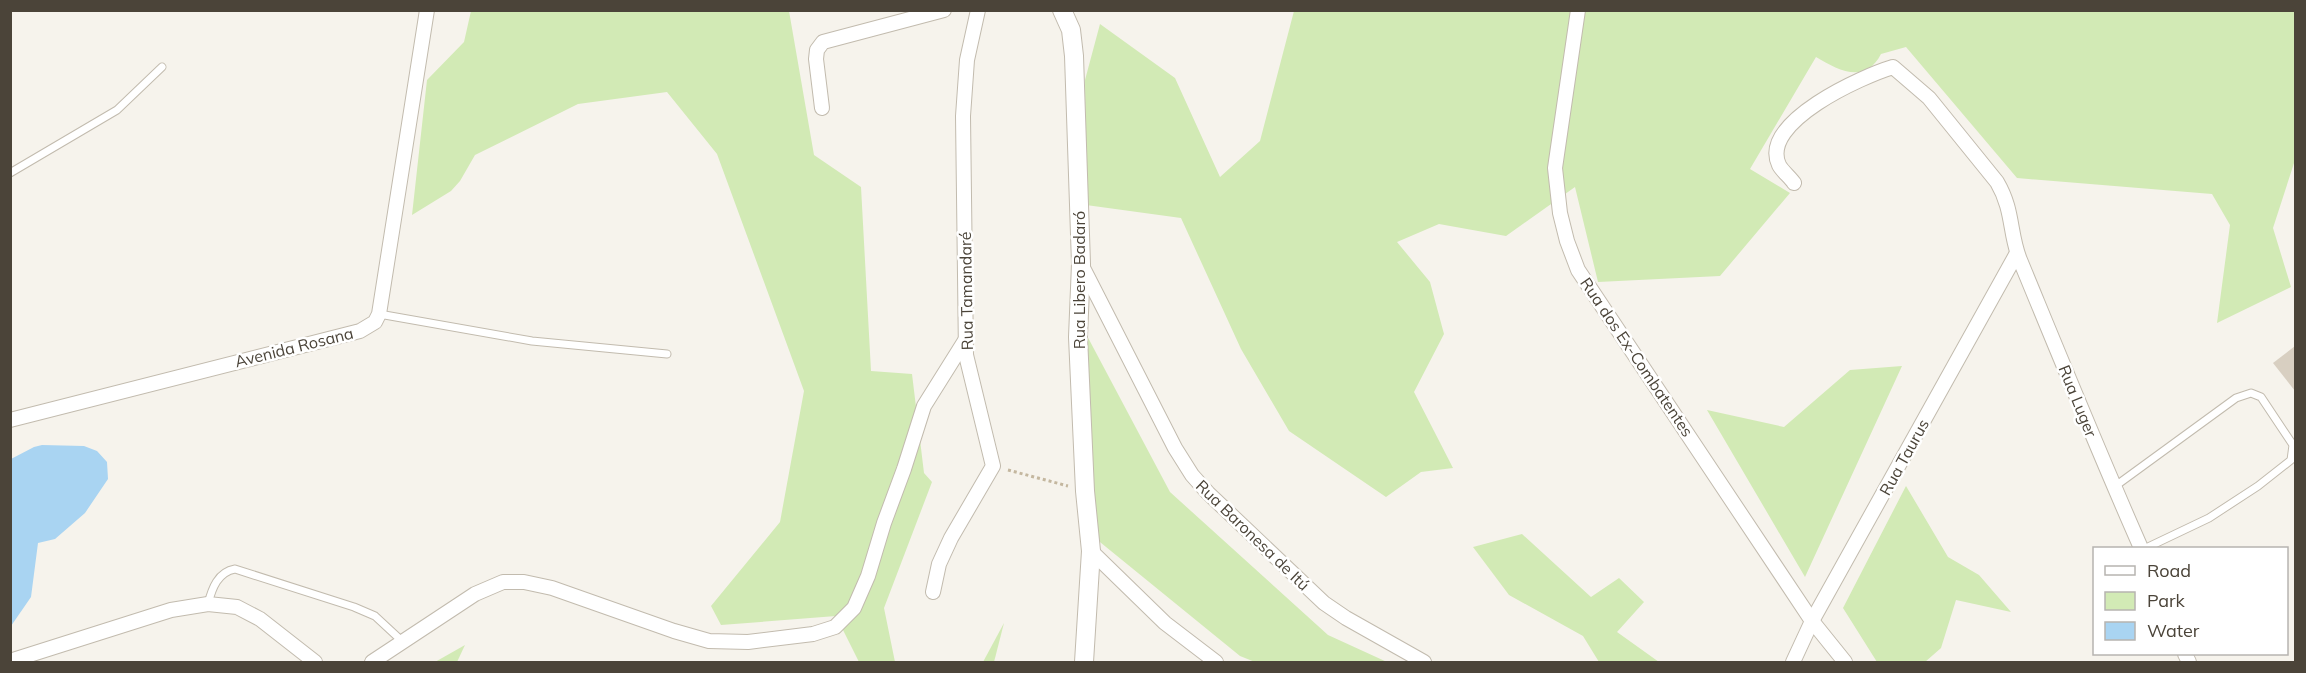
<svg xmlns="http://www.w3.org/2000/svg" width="2306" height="673" font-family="Mulish,sans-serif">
<rect width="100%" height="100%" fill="#f6f3ec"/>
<g fill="#d2eab5">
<path d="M471,11H789L814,155L861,187L871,371L912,374L924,473L932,482L884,608L895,662H859L836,616L721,625L711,606L780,522L804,391L717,154L667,92L578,104L475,155L460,181L451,191L412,215L427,80L464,42Z"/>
<path d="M1294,11H2295V160L2273,228L2291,287L2217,323L2230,225L2212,194L2017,178L1906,47L1881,54C1865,85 1838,70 1816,57L1750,169L1790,193L1720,276L1598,282L1575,187L1506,236L1439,224L1397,242L1430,282L1444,334L1414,392L1453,468L1421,472L1386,497L1289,431L1241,349L1181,218L1086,205L1085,80L1100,24L1175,78L1220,177L1260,141Z"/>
<path d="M1085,332L1170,492L1328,635L1387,662H1255L1240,656L1095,538Z"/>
<path d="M1902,366L1805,577L1707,410L1784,427L1850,370Z"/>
<path d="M1906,486L1948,557L1979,575L2011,612L1956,600L1941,648L1925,662H1877L1843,608Z"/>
<path d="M1522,534L1591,597L1619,578L1644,602L1617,632L1659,662H1599L1583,636L1509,595L1473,547Z"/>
<path d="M1004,623L994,662H983Z"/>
<path d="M465,645L457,662H435Z"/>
</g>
<path fill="#a9d4f2" d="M42,445L84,446L97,451L107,462L108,479L85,513L55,539L38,543L31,597L11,626V459L34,447Z"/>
<path fill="#d8cfc1" d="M2295,346V391L2273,363Z"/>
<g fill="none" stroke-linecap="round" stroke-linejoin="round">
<defs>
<g id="service">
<path d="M10,173L117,110L162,67"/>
<path d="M379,314L532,341L667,354"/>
<path d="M2114,487L2236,398L2251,393L2261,397L2293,445L2291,460L2258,486L2209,518L2146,548"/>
<path d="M208,604C212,588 218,572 235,569L354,607L375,616L403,642"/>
</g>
<g id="minor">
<path d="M1578,10L1555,168L1560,213L1567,241L1578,270L1812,621L1845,662"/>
<path d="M822,108L816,59L817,50L823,42L944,10"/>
<path d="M1794,183C1790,177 1782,171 1779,165C1759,122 1863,76 1893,67L1929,98L1997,182C2014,211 2009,233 2020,260C2060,357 2099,453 2141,548"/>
<path d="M1081,264L1175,448L1192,475L1208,493L1324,603L1346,618L1424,662"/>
<path d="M10,420L360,331L375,322L379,314L427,10"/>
<path d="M1091,551L1165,623L1216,662"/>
<path d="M933,592L939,564L951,538L993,466L966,355L963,116L967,60L978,10"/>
<path d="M2185,654L2189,662"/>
<path d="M10,661L171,610L208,604L237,607L260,619L315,662"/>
<path d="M372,662L475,594L503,582H524L552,588L674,631L709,641L748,642L813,634L835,627L854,608L868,576L884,523L904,469L924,406L966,339"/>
<path d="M1793,662L1812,621L2017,253"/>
</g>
<path id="tertiary" d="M1062,10L1071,30L1074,56L1081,264L1078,337L1085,491L1091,551L1084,662"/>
</defs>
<use href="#service" stroke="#c2bbae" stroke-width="9"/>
<use href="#minor" stroke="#c2bbae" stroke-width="16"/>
<use href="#tertiary" stroke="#c2bbae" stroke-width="20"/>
<path stroke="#c4b79f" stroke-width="3" stroke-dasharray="3 3" stroke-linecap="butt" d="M1008,470L1068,486"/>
<use href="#service" stroke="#fff" stroke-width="7"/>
<use href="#minor" stroke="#fff" stroke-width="14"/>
<use href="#tertiary" stroke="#fff" stroke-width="18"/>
</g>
<g text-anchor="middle" stroke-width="5" stroke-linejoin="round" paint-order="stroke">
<g font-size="16" fill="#4b4439" stroke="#fff">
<text transform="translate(1079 280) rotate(-90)" y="6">Rua Libero Badaró</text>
<text transform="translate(966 291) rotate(-91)" y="6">Rua Tamandaré</text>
<text transform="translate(294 347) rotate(-14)" y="6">Avenida Rosana</text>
<text transform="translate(1637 357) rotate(56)" y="6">Rua dos Ex-Combatentes</text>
<text transform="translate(2078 401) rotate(68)" y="6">Rua Luger</text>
<text transform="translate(1904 457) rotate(-61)" y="6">Rua Taurus</text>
<text transform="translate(1253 535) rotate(44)" y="6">Rua Baronesa de Itú</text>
</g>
</g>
<rect width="2306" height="673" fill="none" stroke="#4b4439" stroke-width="24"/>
<rect x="2093" y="547" width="195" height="108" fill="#ffffff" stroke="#b7b4b0" stroke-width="1.5"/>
<rect x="2105" y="566" width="30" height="9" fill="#ffffff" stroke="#b7b4b0" stroke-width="1.5"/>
<text x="2147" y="577" font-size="18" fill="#4b4439">Road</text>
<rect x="2105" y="592" width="30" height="18" fill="#d2eab5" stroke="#b7b4b0" stroke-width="1.5"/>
<text x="2147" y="607" font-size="18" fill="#4b4439">Park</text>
<rect x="2105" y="622" width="30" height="18" fill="#a9d4f2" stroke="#b7b4b0" stroke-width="1.5"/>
<text x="2147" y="637" font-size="18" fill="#4b4439">Water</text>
</svg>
